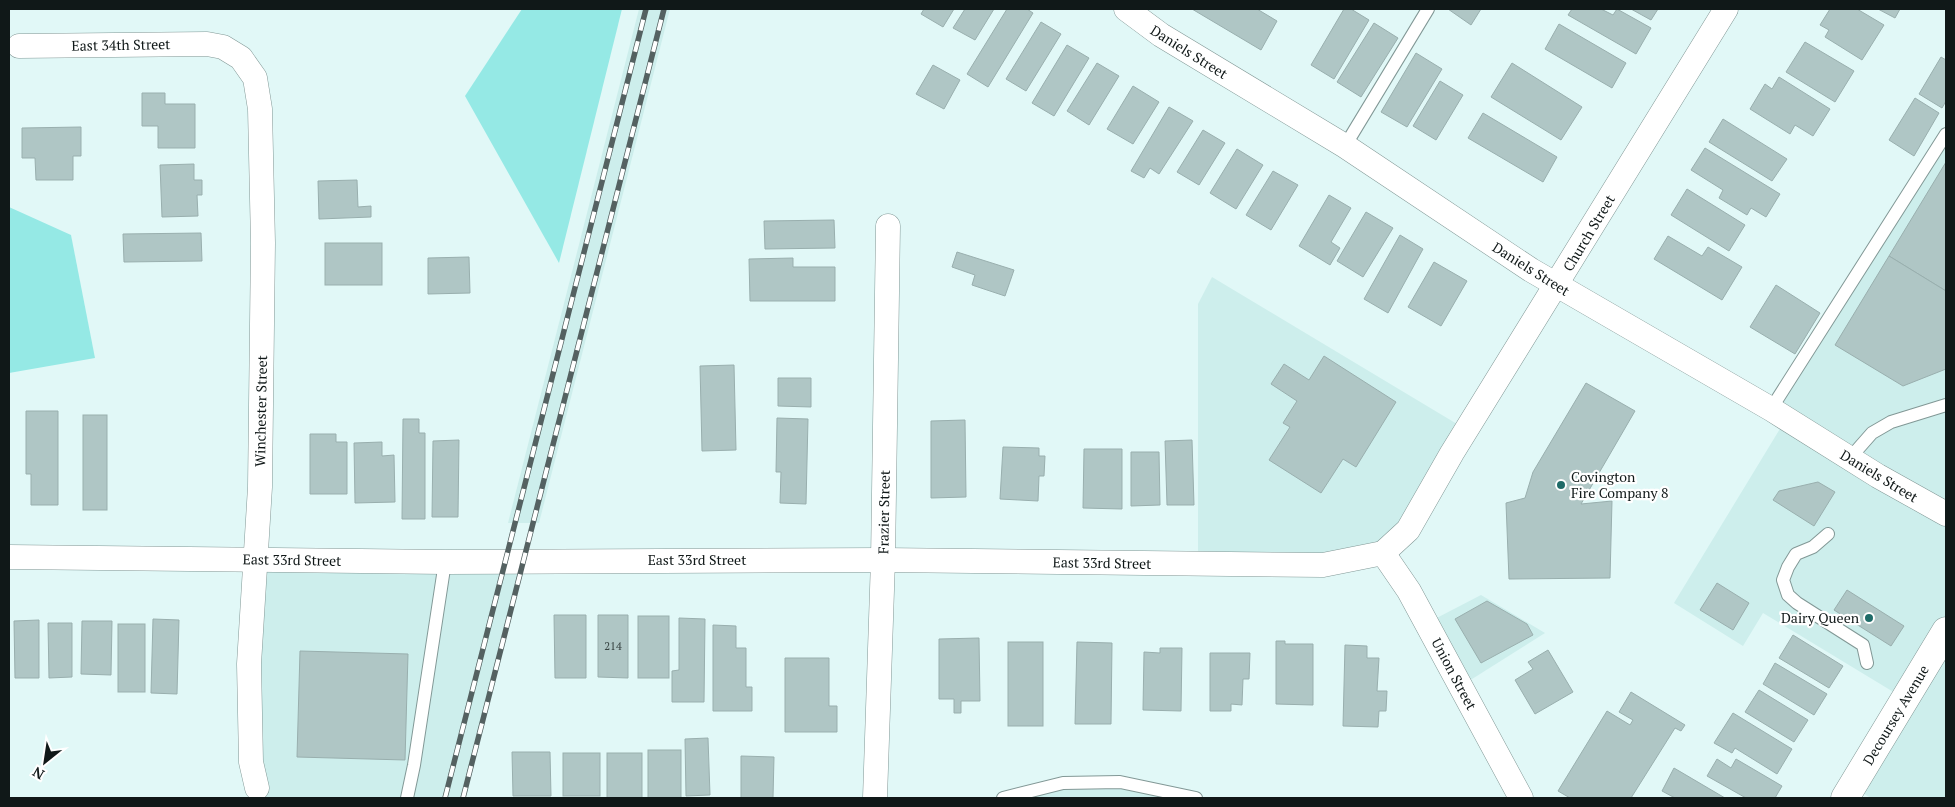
<svg xmlns="http://www.w3.org/2000/svg" width="1955" height="807" font-family="'PT Serif',serif">
<rect width="100%" height="100%" fill="#e1f8f7"/>
<g fill="#cdeeec">
<path d="M639,9H670L539,523H508Z"/>
<path d="M1946,134V798H1871L1852,787L1905,699L1763,613L1743,646L1674,603L1786,419L1771,409Z"/>
<path d="M1212,277L1467,430L1383,553L1198,564V304Z"/>
<path d="M255,559L523,561L463,798H247L257,788Z"/>
<path d="M1481,595L1545,633L1461,686L1427,623Z"/>
<path d="M1120,782L1196,798H1003L1063,783Z"/>
</g>
<g fill="#95e9e5">
<path d="M522,9H622L559,263L465,96Z"/>
<path d="M9,207L71,235L95,358L9,373Z"/>
</g>
<g fill="#afc6c5" stroke="#99afae">
<path d="M924,9H954L943,27L921,14Z"/>
<path d="M965,9H994L975,40L953,28Z"/>
<path d="M1007,9H1027L1033,13L988,87L967,74Z"/>
<path d="M1192,9H1257L1277,21L1261,50Z"/>
<path d="M1344,9H1351L1369,20L1334,79L1311,65Z"/>
<path d="M1448,9H1481L1471,25Z"/>
<path d="M1572,9H1601L1613,15L1617,9L1651,28L1636,54L1568,15Z"/>
<path d="M1631,9H1658L1651,20Z"/>
<path d="M1830,9H1857L1884,25L1862,60L1825,37L1829,30L1820,25Z"/>
<path d="M1878,9H1900L1895,18Z"/>
<path d="M1041,22L1061,34L1026,91L1006,79Z"/>
<path d="M1374,23L1398,38L1361,97L1337,82Z"/>
<path d="M1559,24L1626,63L1612,88L1545,49Z"/>
<path d="M1805,42L1854,71L1835,102L1786,72Z"/>
<path d="M1067,45L1089,58L1054,116L1032,103Z"/>
<path d="M1416,53L1442,69L1407,127L1381,112Z"/>
<path d="M1941,57L1946,60V101L1942,108L1919,94Z"/>
<path d="M1097,63L1119,76L1089,125L1067,111Z"/>
<path d="M1512,63L1582,107L1561,140L1491,97Z"/>
<path d="M933,65L960,80L944,109L916,94Z"/>
<path d="M1779,77L1830,109L1813,136L1795,125L1790,134L1750,109L1765,84L1772,89Z"/>
<path d="M1440,81L1463,95L1436,140L1413,126Z"/>
<path d="M1133,86L1159,102L1133,144L1107,129Z"/>
<path d="M142,93H165V104H195V148H158V126H142Z"/>
<path d="M1915,98L1939,113L1914,156L1889,140Z"/>
<path d="M1169,107L1193,121L1159,174L1150,168L1144,178L1131,171Z"/>
<path d="M1483,113L1557,157L1543,182L1468,138Z"/>
<path d="M1723,119L1787,159L1772,181L1709,142Z"/>
<path d="M81,127V156H73V180H36L35,158H22V128Z"/>
<path d="M1203,130L1225,143L1199,185L1177,172Z"/>
<path d="M1705,148L1780,194L1766,217L1751,208L1747,215L1719,198L1723,190L1691,170Z"/>
<path d="M1237,149L1263,165L1236,209L1210,193Z"/>
<path d="M1946,162V291L1889,256Z"/>
<path d="M194,164V180H202V195H197L198,216L162,217L160,165Z"/>
<path d="M1273,171L1298,185L1271,230L1246,215Z"/>
<path d="M357,180L358,207L371,206V217L319,219L318,181Z"/>
<path d="M1687,189L1745,225L1729,251L1671,215Z"/>
<path d="M1329,195L1351,208L1331,242L1340,248L1330,265L1299,246Z"/>
<path d="M1366,212L1393,228L1363,277L1337,261Z"/>
<path d="M834,220L835,248L765,249L764,221Z"/>
<path d="M201,233L202,261L124,262L123,234Z"/>
<path d="M1400,235L1423,249L1388,313L1364,299Z"/>
<path d="M1668,236L1702,256L1708,247L1742,267L1722,300L1654,259Z"/>
<rect x="325" y="243" width="57" height="42"/>
<path d="M957,252L1014,270L1005,296L972,285L975,275L952,267Z"/>
<path d="M1889,256L1946,291V369L1903,386L1835,345Z"/>
<path d="M469,257L470,293L428,294V258Z"/>
<path d="M793,258V267H835V301H750L749,259Z"/>
<path d="M1434,262L1467,281L1441,326L1408,307Z"/>
<path d="M1776,285L1820,313L1795,354L1750,327Z"/>
<path d="M1324,356L1396,402L1356,467L1343,459L1321,493L1269,460L1290,427L1283,423L1297,401L1271,384L1284,364L1309,380Z"/>
<path d="M734,365L736,450L702,451L700,366Z"/>
<path d="M778,378H811V407L778,406Z"/>
<path d="M1586,383L1635,411L1581,504L1612,501L1610,578L1509,579L1506,503L1525,498L1533,472Z"/>
<path d="M26,411H58V505H31V474H26Z"/>
<rect x="83" y="415" width="24" height="95"/>
<path d="M777,418L808,419L806,504L780,503L781,472H776Z"/>
<path d="M403,419H419V433H425V519H402Z"/>
<path d="M965,420L966,497L931,498V421Z"/>
<path d="M310,434H336V442H347V494H310Z"/>
<path d="M459,440L458,517H432L433,441Z"/>
<path d="M1192,440L1194,505H1167L1165,441Z"/>
<path d="M382,442V456L394,455L395,502L355,503L354,443Z"/>
<path d="M1003,447L1039,448V456H1045L1044,476H1039L1038,501L1000,499Z"/>
<path d="M1084,449H1122V509L1083,508Z"/>
<path d="M1131,452H1159L1160,505L1131,506Z"/>
<path d="M1818,482L1835,492L1814,526L1773,500L1779,491Z"/>
<path d="M1717,583L1749,603L1733,630L1700,610Z"/>
<path d="M1847,590L1904,626L1891,646L1834,610Z"/>
<path d="M1487,601L1527,624L1533,635L1481,663L1455,619Z"/>
<path d="M554,615H586V678H555Z"/>
<path d="M598,615H628V678L598,677Z"/>
<rect x="638" y="616" width="31" height="62"/>
<path d="M679,618L705,619L704,702H672V671L679,670Z"/>
<path d="M153,619L179,620L177,694L151,693Z"/>
<path d="M39,620V678H15L14,621Z"/>
<path d="M82,621H112L111,675L81,674Z"/>
<path d="M48,623H72V677L49,678Z"/>
<rect x="118" y="624" width="27" height="68"/>
<path d="M713,625L736,626V648H746V687H752V711H713Z"/>
<path d="M1793,635L1843,666L1829,688L1779,658Z"/>
<path d="M979,638L980,701H961V713H954V699H939V639Z"/>
<path d="M1276,641H1285V644H1313V705L1276,704Z"/>
<rect x="1008" y="642" width="35" height="84"/>
<path d="M1077,642L1112,643L1111,724H1075Z"/>
<path d="M1345,645L1367,646V658H1379L1377,691H1387L1386,711H1379L1378,727L1343,726Z"/>
<path d="M1160,648H1182L1181,711L1143,710L1144,652L1160,653Z"/>
<path d="M1548,650L1573,692L1535,714L1515,680L1533,669L1528,662Z"/>
<path d="M300,651L408,654L405,760L297,757Z"/>
<path d="M1210,653H1250L1249,679H1243L1242,705L1231,704V711H1210Z"/>
<path d="M785,658H829V706H837V732H785Z"/>
<path d="M1775,663L1827,694L1814,715L1763,684Z"/>
<path d="M1759,690L1808,720L1794,742L1745,712Z"/>
<path d="M1631,692L1685,725L1681,731L1675,728L1631,798H1570L1558,791L1607,711L1630,725L1633,720L1619,712Z"/>
<path d="M1733,713L1792,749L1777,774L1735,748L1732,753L1714,743Z"/>
<path d="M708,738L710,795L686,796L685,739Z"/>
<rect x="648" y="750" width="33" height="48"/>
<path d="M512,752H550L551,796H513Z"/>
<rect x="563" y="753" width="37" height="43"/>
<rect x="607" y="753" width="35" height="45"/>
<path d="M741,756L774,757L773,798H741Z"/>
<path d="M1717,759L1731,768L1736,759L1782,786L1775,798H1746L1707,776Z"/>
<path d="M1674,768L1725,798H1675L1662,791Z"/>
</g>
<g fill="none" stroke-linecap="round" stroke-linejoin="round">
<defs>
<g id="service">
<path d="M1345,146L1428,9"/>
<path d="M1771,409L1946,134"/>
<path d="M1850,458L1872,433L1891,422L1946,405"/>
<path d="M1828,534L1813,547L1796,554L1788,567L1783,580L1788,595L1797,603L1863,645L1867,663"/>
<path d="M407,798L414,765L445,562"/>
<path d="M1003,798L1063,783L1120,782L1196,798"/>
</g>
<g id="minor">
<path d="M1126,9L1161,35L1345,146L1531,270L1771,409L1878,476L1946,514"/>
<path d="M19,46L207,44L223,47L241,58L255,78L260,109L263,243L260,487L249,664L251,762L257,788"/>
<path d="M1383,553L1408,530L1452,453L1726,9"/>
<path d="M1383,553L1409,591L1521,798"/>
<path d="M9,557L445,562L883,560L1323,565L1383,553"/>
<path d="M875,798L883,560L888,226"/>
</g>
<path id="secondary" d="M1845,798L1946,631"/>
</defs>
<use href="#service" stroke="#829896" stroke-width="14"/>
<use href="#minor" stroke="#829896" stroke-width="25"/>
<use href="#secondary" stroke="#829896" stroke-width="29"/>
<use href="#service" stroke="#fff" stroke-width="12"/>
<use href="#minor" stroke="#fff" stroke-width="24"/>
<use href="#secondary" stroke="#fff" stroke-width="28"/>
<defs>
<g id="rail">
<path d="M445,798L646,9"/>
<path d="M463,798L664,9"/>
</g>
</defs>
<use href="#rail" stroke="#546161" stroke-width="5.5"/>
<use href="#rail" stroke="#fff" stroke-width="4" stroke-dasharray="11" stroke-linecap="butt"/>
</g>
<g fill="#1f6b68" stroke="#fff" stroke-width="2">
<circle cx="1561" cy="485" r="5"/>
<circle cx="1869" cy="618" r="5"/>
</g>
<g text-anchor="middle" stroke-width="4.5" stroke-linejoin="round" paint-order="stroke">
<g font-size="11" fill="#384443">
<text x="613" y="650">214</text>
</g>
<g font-size="14" fill="#101818" stroke="#fff">
<text transform="translate(121 45) rotate(-1)" y="5">East 34th Street</text>
<text transform="translate(1189 52) rotate(32)" y="5">Daniels Street</text>
<text transform="translate(1589 233) rotate(-59)" y="5">Church Street</text>
<text transform="translate(1531 269) rotate(32)" y="5">Daniels Street</text>
<text transform="translate(261 411) rotate(-89)" y="5">Winchester Street</text>
<text transform="translate(1879 476) rotate(31)" y="5">Daniels Street</text>
<text transform="translate(884 512) rotate(-89)" y="5">Frazier Street</text>
<text transform="translate(292 560) rotate(1)" y="5">East 33rd Street</text>
<text x="697" y="565">East 33rd Street</text>
<text transform="translate(1102 563) rotate(1)" y="5">East 33rd Street</text>
<text transform="translate(1454 674) rotate(62)" y="5">Union Street</text>
<text transform="translate(1896 715) rotate(-59)" y="5">Decoursey Avenue</text>
</g>
<g font-size="14" fill="#101818" stroke="#fff" text-anchor="start">
<text x="1571" y="482">Covington<tspan x="1571" dy="16">Fire Company 8</tspan></text>
<text x="1859" y="623" text-anchor="end">Dairy Queen</text>
</g>
</g>
<rect width="1955" height="807" fill="none" stroke="#101818" stroke-width="20"/>
<g transform="translate(45 762) rotate(210)" stroke="#ffffff" stroke-width="4" paint-order="stroke">
<path d="M0-4L9 19L0 12L-9 19Z" fill="#101818"/>
<text y="-8" font-size="14" font-weight="bold" text-anchor="middle" fill="#101818">N</text>
</g>
</svg>
